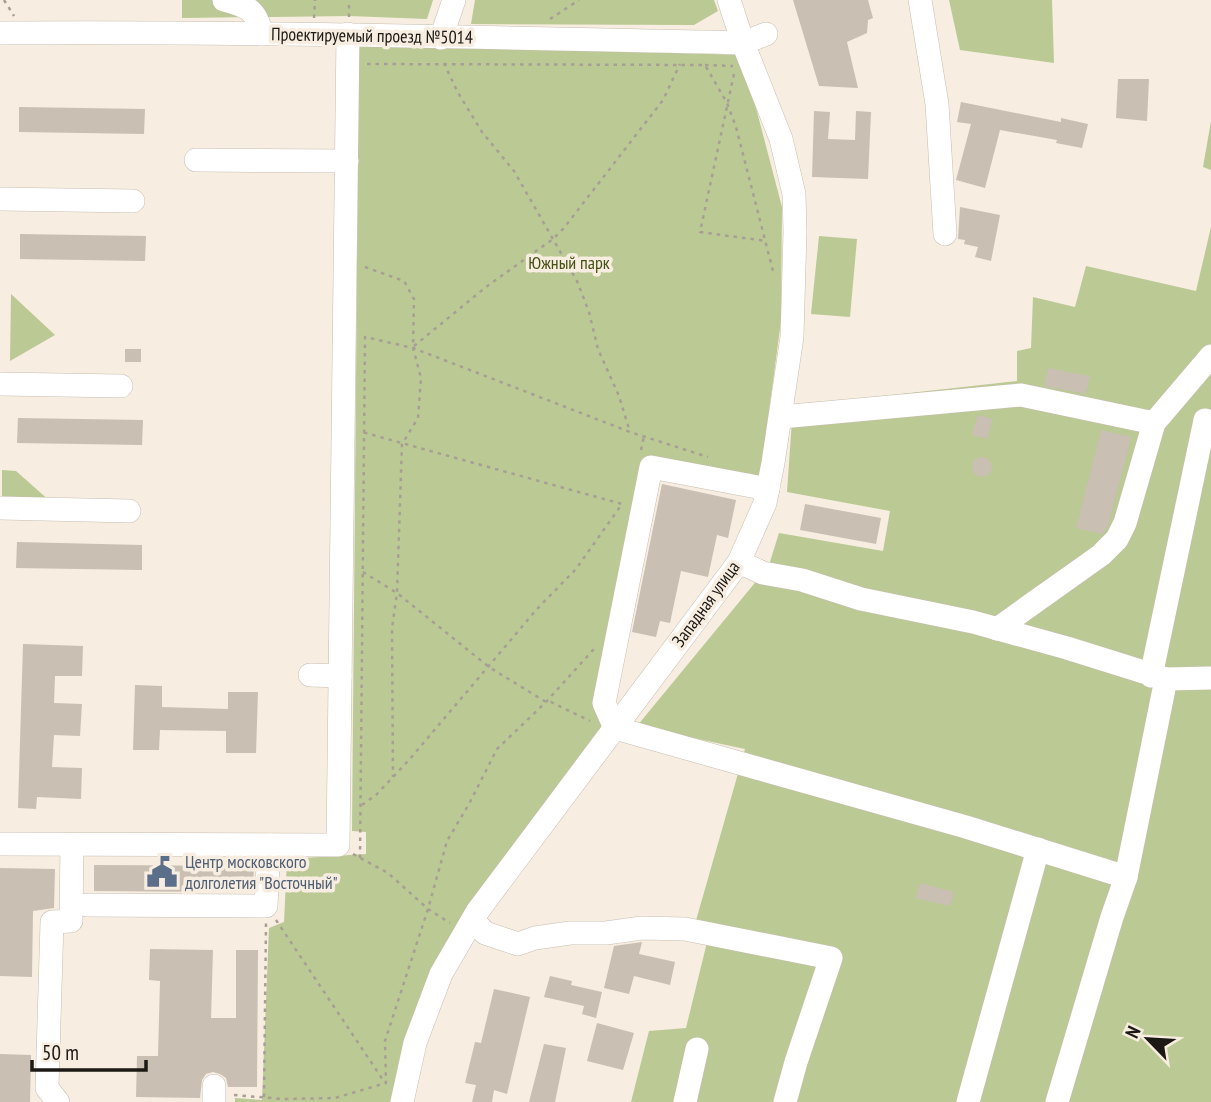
<svg xmlns="http://www.w3.org/2000/svg" width="1211" height="1102" font-family="'PT Sans Narrow',sans-serif">
<rect width="100%" height="100%" fill="#f7ede0"/>
<g fill="#bbc994">
<path d="M182,0H433L427,19L349,16L182,18Z"/>
<path d="M475,0H714L718,11L694,25L471,24Z"/>
<path d="M949,0H1052L1054,63L960,50Z"/>
<path d="M359,43L742,55L782,207L781,321L760,479L649,460L607,731L475,896L392,1102H235V1098L262,1100L269,928L284,922L287,859L366,854V832L352,831Z"/>
<path d="M1211,121V170L1203,167Z"/>
<path d="M1211,227V1102H631L649,1031L686,1028L711,926L695,924L745,749L637,726L763,573L769,565L779,533L883,551L890,511L787,492L793,406L1017,381V351L1031,348L1033,297L1075,307L1086,266L1196,291Z"/>
<path d="M819,236L857,239L850,317L811,314Z"/>
<path d="M11,294L55,335L10,361Z"/>
<path d="M2,470L16,471L51,502L2,501Z"/>
</g>
<g fill="#c9bfb3">
<path d="M793,0H868L873,18L868,20L867,33L847,42L858,88L819,86Z"/>
<path d="M1118,79H1149L1147,121L1116,118Z"/>
<path d="M961,102L1061,122V118L1088,124L1082,148L1056,143L1057,140L1000,130L985,188L956,180L971,124L957,122Z"/>
<path d="M19,107L145,109L144,134L19,132Z"/>
<path d="M814,111L830,112L828,139L855,140L856,111L871,112L868,179L812,177Z"/>
<path d="M960,207L1000,215L991,261L975,257L978,247L964,244L965,240L958,239Z"/>
<path d="M20,234L146,236L145,261L20,259Z"/>
<rect x="125" y="349" width="16" height="13"/>
<path d="M1048,368L1090,376L1086,394L1044,386Z"/>
<path d="M978,415L993,419L987,439L972,435Z"/>
<path d="M18,418L143,420L142,445L17,443Z"/>
<path d="M1101,430L1131,437L1108,526L1102,534L1076,528Z"/>
<circle cx="982" cy="467" r="10"/>
<path d="M662,484L736,500L728,538L717,535L708,577L681,571L670,623L660,621L656,637L632,632Z"/>
<path d="M805,504L881,518L876,544L800,530Z"/>
<path d="M17,542L142,545V570L16,568Z"/>
<path d="M23,644L83,646L82,676H55L54,703L82,704L80,736L54,735L52,767L82,768L81,799L37,797L36,809L18,808Z"/>
<path d="M135,685L162,686V707L228,709V692H258L256,753H226V731L160,730L159,750H133Z"/>
<path d="M94,865L254,866L253,892H236V880H215V892L94,891Z"/>
<path d="M0,868L55,869L54,908L33,911L32,977L0,976Z"/>
<path d="M920,883L954,892L950,906L916,898Z"/>
<path d="M642,942L639,954L675,962L670,985L634,976L629,994L604,988L614,946Z"/>
<path d="M150,949L213,950L211,1018H236V950H258L257,1087H228L226,1078L220,1074L213,1072L206,1074L202,1080L200,1098L136,1097L137,1056H158L160,981L149,980Z"/>
<path d="M550,976L572,981L571,985L602,992L596,1018L582,1014L584,1006L544,997Z"/>
<path d="M494,989L530,997L507,1094L494,1090L492,1102H472L476,1085L465,1083L475,1042L481,1043Z"/>
<path d="M597,1023L634,1033L623,1070L587,1061Z"/>
<path d="M544,1044L566,1048L555,1102H529Z"/>
<path d="M0,1054L31,1055L30,1102H0Z"/>
</g>
<g fill="none" stroke-linecap="round" stroke-linejoin="round">
<defs>
<g id="minor">
<path d="M224,0C246,6 257,9 261,34"/>
<path d="M920,0L937,104L945,234"/>
<path d="M0,33C248,31 495,38 743,43L766,34"/>
<path d="M441,38L454,0"/>
<path d="M196,160L347,161"/>
<path d="M0,199L133,201"/>
<path d="M0,384L121,386"/>
<path d="M781,417L1021,395L1154,423"/>
<path d="M768,489L651,467L604,703L615,728L966,827L1126,877"/>
<path d="M0,508L129,511"/>
<path d="M739,562L763,573L802,580L861,599L973,622L1067,648L1166,679L1211,678"/>
<path d="M997,629L1101,555L1117,539L1125,523L1154,423L1211,356"/>
<path d="M310,675L340,676"/>
<path d="M1151,676L1205,420"/>
<path d="M0,844L338,845L348,34"/>
<path d="M87,905L266,906L269,845"/>
<path d="M473,920L485,933L518,944L535,938L570,933H606L642,928L685,929L831,958L796,1062L785,1102"/>
<path d="M58,1102L47,1088L52,922L71,921L72,845"/>
<path d="M214,1102V1086"/>
<path d="M402,1102L415,1043L441,974L477,912L739,562L765,503L773,463L792,337L795,232L794,194L781,139L743,43L729,0"/>
<path d="M685,1102L697,1049"/>
<path d="M968,1102L1038,849"/>
<path d="M1057,1102L1112,917L1126,877L1166,679"/>
</g>
</defs>
<use href="#minor" stroke="#c7bdb1" stroke-width="24"/>
<g stroke="#a79f95" stroke-width="2.5" stroke-dasharray="3.5 5" stroke-linecap="butt">
<path d="M4,0L14,16"/>
<path d="M349,17V0"/>
<path d="M314,18L315,0"/>
<path d="M550,19L579,0"/>
<path d="M444,63L457,91L482,132L514,171L577,281L589,312L598,349L619,396L630,432"/>
<path d="M367,64L705,65L727,103L736,127L774,275"/>
<path d="M705,65L733,66"/>
<path d="M734,74L700,232L766,241"/>
<path d="M365,267L404,281L414,299L413,348L421,378L418,418L402,444L397,593L392,628L393,777"/>
<path d="M414,346L486,287L553,239L564,228L663,100L680,64"/>
<path d="M641,450L644,436"/>
<path d="M363,572L397,593L489,667L546,702H551L590,721"/>
<path d="M362,805L376,795L409,760L537,609L576,569L622,504L362,432"/>
<path d="M353,854L388,873L428,909L450,923"/>
<path d="M360,858L365,337L413,348L630,432L708,457"/>
<path d="M276,920L385,1083"/>
<path d="M234,1095L283,1099L335,1098L386,1083L385,1041L428,909L447,841L469,804L497,749L546,702L594,649"/>
<path d="M264,1097L266,923"/>
</g>
<use href="#minor" stroke="#fff" stroke-width="23"/>
</g>
<defs>
<symbol id="civic-bare" viewBox="-9 -9 18 18"><path d="M-.6-6.5H3V-4.5H.6V-3L4-1V1h2V6H-6V1h2V-1L-.6-3ZM-1.2 2.5V6h2.4V2.5Z" fill="#5c6f8a" stroke="#f7ede0" stroke-width="2.5" paint-order="stroke"/></symbol>
</defs>
<g fill-rule="evenodd">
<use href="#civic-bare" x="140" y="850" width="44" height="44"/>
</g>
<g text-anchor="middle" stroke-width="7" stroke-linejoin="round" paint-order="stroke">
<g font-size="18" fill="#1c1814" stroke="#f7ede0">
<text transform="translate(372 36) rotate(1)" y="6">Проектируемый проезд №5014</text>
<text transform="translate(706 604) rotate(-54)" y="6">Западная улица</text>
</g>
<g font-size="18" fill="#445014" stroke="#f7ede0">
<text x="569" y="269">Южный парк</text>
</g>
<g font-size="18" fill="#4e5e75" stroke="#f7ede0" text-anchor="start">
<text x="185" y="868">Центр московского<tspan x="185" dy="21">долголетия "Восточный"</tspan></text>
</g>
</g>
<g transform="translate(1148 1039) rotate(295)" stroke="#f7ede0" stroke-width="5" paint-order="stroke">
<path d="M0-5L12 26L0 18L-12 26Z" fill="#1c1814"/>
<text y="-10" font-size="19" font-weight="bold" text-anchor="middle" fill="#1c1814">N</text>
</g>
<path d="M32 1060v10h114v-10" fill="none" stroke="#1c1814" stroke-width="3.5"/>
<text x="42" y="1060" font-size="21" fill="#1c1814" stroke="#f7ede0" stroke-width="5" paint-order="stroke">50 m</text>
</svg>
